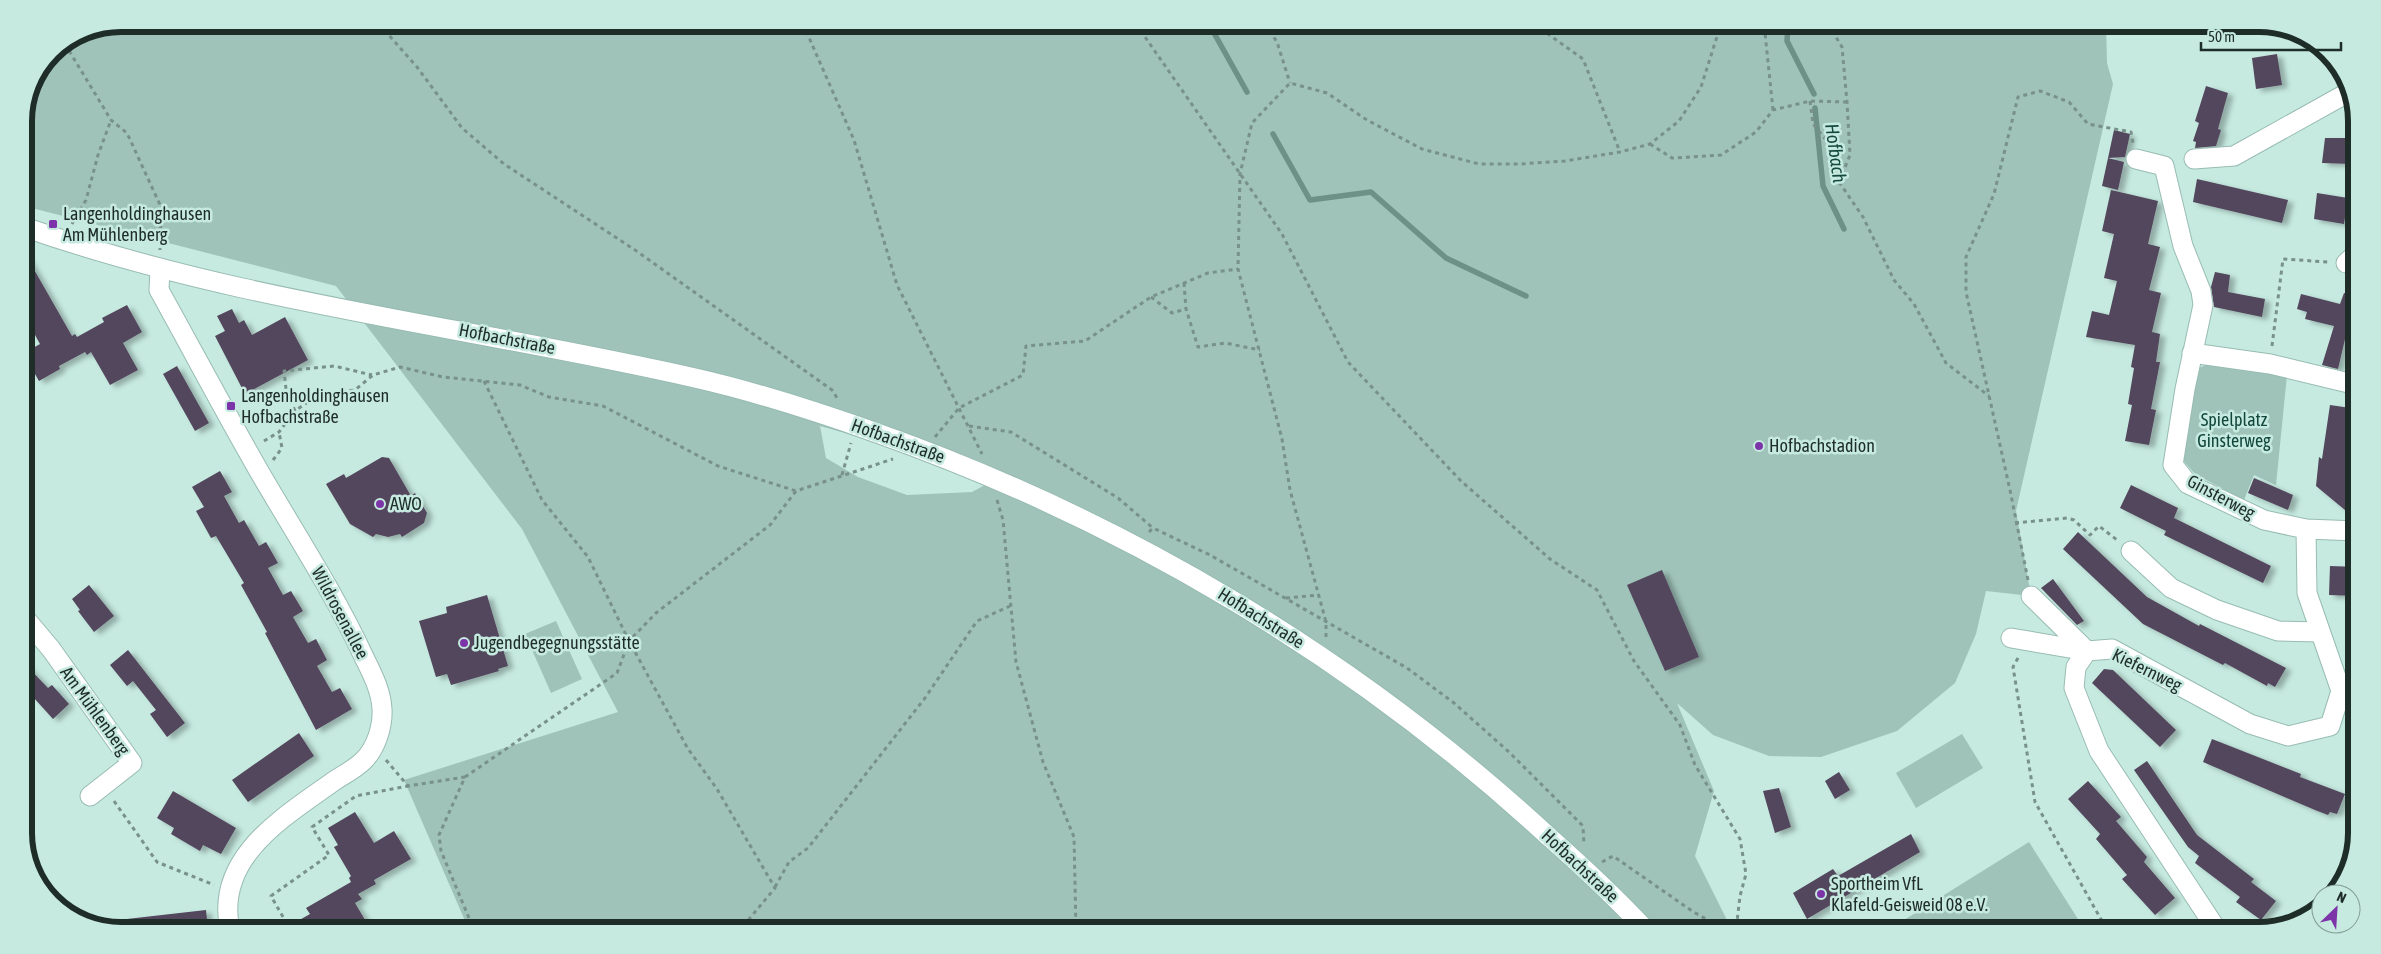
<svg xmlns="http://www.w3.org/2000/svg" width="2381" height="954" font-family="'Asap Condensed',sans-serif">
<defs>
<filter id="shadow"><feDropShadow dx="5.5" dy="3" stdDeviation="2.5" flood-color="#0004"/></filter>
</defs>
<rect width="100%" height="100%" fill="#c6eae0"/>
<g fill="#9fc3b9" fill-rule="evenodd">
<path d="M121,24H2106L2107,63L2113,84L2016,511L2031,596L1986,591L1976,634L1955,683L1897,731L1821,757L1769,756L1713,735L1677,703L1714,791L1695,856L1732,930H469L404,780L618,712L522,529L336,286L24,206V115L31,84L53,52L84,31ZM820,426L881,443L985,485L972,492L907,495L858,477L826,458Z"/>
<path d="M2216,360L2287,375L2276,485L2254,475L2244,500L2195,474L2180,457L2197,369Z"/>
<path d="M556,621L582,679L551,693L525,634Z"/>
<path d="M1962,734L1983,768L1916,808L1896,773Z"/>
<path d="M2029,842L2085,930H1888Z"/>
</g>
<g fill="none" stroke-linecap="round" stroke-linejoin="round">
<g stroke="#6d9187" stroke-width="5.5">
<path d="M1209,24L1247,92"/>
<path d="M1788,24L1787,41L1814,94"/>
<path d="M1815,108L1823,186L1844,229"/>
<path d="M1273,134L1310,200L1371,192L1446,258L1526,296"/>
</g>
</g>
<g fill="#53465d" filter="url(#shadow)">
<path d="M2277,54L2282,85L2256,89L2252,58Z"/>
<path d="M2206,86L2228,93L2218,129L2221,130L2216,146L2195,148L2196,142L2193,141L2199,123L2195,121Z"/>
<path d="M2114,130L2130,134L2125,157L2108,158Z"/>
<path d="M2325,138H2357V160H2353V164L2322,163Z"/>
<path d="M2108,158L2124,162L2118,190L2102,186Z"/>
<path d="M2197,179L2288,200L2282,223L2193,202Z"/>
<path d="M2111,190L2158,201L2148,244L2160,247L2149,290L2161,293L2152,332L2160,334L2156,362H2160L2151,409L2156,410L2149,445L2125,441L2132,405L2128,404L2134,368L2131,367L2135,345L2086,337L2092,311L2109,315L2117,281L2104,278L2114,234L2102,231Z"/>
<path d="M2317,193L2348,198L2344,224L2314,219Z"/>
<path d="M24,252L72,336L75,334L77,337L104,322L102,318L127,305L142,332L123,343L138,370L110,385L91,352L87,355L85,352L59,366L60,369L39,381L24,355V353L40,344L24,315Z"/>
<path d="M2215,272L2230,275L2228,292L2265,299L2262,317L2214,307L2211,287Z"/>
<path d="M2344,293L2355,296L2352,308L2357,309V338L2346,335L2338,369L2322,365L2334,326L2305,319L2307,312L2297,309L2301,294L2340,304Z"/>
<path d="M232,309L239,323L244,320L252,335L285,317L308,360L245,394L215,336L225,331L217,316Z"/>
<path d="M177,366L209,423L195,431L163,374Z"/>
<path d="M2330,405L2357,409V520L2316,486L2319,457L2322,459Z"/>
<path d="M382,457L389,458L411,496L415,493L427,513L424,523L402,537L400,534L388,537L376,534L373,537L350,524L326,484L344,474L346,478Z"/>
<path d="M220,471L232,492L224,496L239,523L244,520L259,546L266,542L278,563L268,568L283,595L291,591L303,611L293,617L308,643L316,639L327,660L317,666L332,692L340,688L352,709L316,730L265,633L267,632L241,585L244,583L216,536L211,538L196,511L204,507L192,487Z"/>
<path d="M2254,478L2293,495L2288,510L2248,493Z"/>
<path d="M2131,485L2178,508L2174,518L2271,566L2263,583L2164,535L2166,531L2120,508Z"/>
<path d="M2078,532L2147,597L2199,626L2200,624L2286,668L2275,687L2268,683L2267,686L2225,663L2223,665L2143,624L2063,549Z"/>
<path d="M2330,566L2357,567V596L2329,595Z"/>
<path d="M1662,570L1699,657L1665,671L1627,585Z"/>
<path d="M2053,579L2084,621L2077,625L2041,588Z"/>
<path d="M89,585L114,616L94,632L78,611L80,610L72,599Z"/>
<path d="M487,595L508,666L498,669L499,671L451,685L447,674L436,677L419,621L447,613L446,607Z"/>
<path d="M128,650L185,723L167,737L150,714L156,710L133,681L127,686L110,665Z"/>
<path d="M24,663L48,688L52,685L69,704L53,719L24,687Z"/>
<path d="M2104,669L2113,670L2176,730L2160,747L2092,683Z"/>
<path d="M299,733L314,756L248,802L232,780Z"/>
<path d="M2212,739L2301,774L2300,777L2345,794L2337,814L2330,812L2328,815L2315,810L2203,762Z"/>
<path d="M2147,761L2197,835L2254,879L2251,882L2276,901L2261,920L2236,902L2240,897L2195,863L2199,856L2188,847L2134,770Z"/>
<path d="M1839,772L1850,790L1835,799L1825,781Z"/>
<path d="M2088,781L2121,817L2116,821L2147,857L2144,862L2175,898L2155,915L2122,879L2127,875L2096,839L2100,834L2068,799Z"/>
<path d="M1779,788L1791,827L1775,833L1763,791Z"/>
<path d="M173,791L236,828L221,854L203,845L200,851L171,834L174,828L157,818Z"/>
<path d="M355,812L374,843L394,831L411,859L374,880L376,884L358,894L362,899L355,903L371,930H282L310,914L306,908L351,882L349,878L351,876L334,847L338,845L328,828Z"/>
<path d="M1911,834L1920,852L1807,919L1793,893L1833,869L1838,876Z"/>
<path d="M206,910L208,930H118V920Z"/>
</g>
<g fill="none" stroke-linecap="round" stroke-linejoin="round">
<defs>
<g id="minor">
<path d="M2136,159L2164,166L2183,246L2201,291L2203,305L2185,389L2173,465L2188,484L2264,520L2306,529L2357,531"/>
<path d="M2194,159L2234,156L2349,92"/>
<path d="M24,227C241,303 472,327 695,378C757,392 818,412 877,433C1125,521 1354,657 1548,836C1582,866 1615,897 1646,930"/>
<path d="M2346,263L2357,253"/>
<path d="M160,268L159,290C194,353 227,416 263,478C297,536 334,593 363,655C371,672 381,689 382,709C383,726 376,749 363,761C355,769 343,775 334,781C284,817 214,857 230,930"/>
<path d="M2192,353L2270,364L2357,385"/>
<path d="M2131,551L2171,588L2217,610L2278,631L2320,632"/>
<path d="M24,617L51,649L132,763L90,796"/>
<path d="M2011,638L2087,651L2031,596"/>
<path d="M2217,930L2099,751L2074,688L2076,667L2087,651L2112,649L2250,724L2288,736L2330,726L2341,691L2307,593L2306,529"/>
</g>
</defs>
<use href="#minor" stroke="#98bcb2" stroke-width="21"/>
<g stroke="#78918a" stroke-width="3" stroke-dasharray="4 4" stroke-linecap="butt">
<path d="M379,24L417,67L462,128L504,164L635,250L832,390L839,401"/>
<path d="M803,24L854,140L897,285L982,454"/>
<path d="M1136,24L1282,234L1348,362L1461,481L1550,559L1597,590L1634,661L1680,725L1695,765L1740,839L1746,874L1740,896L1736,930"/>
<path d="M1265,24L1277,42L1290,83"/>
<path d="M1534,24L1583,59L1620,152"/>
<path d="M1828,24L1842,47L1847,102L1850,155L1839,182"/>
<path d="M65,44L111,120L127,133L161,207L160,250"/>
<path d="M1810,101L1813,124L1827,141L1839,182L1863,217L1894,280L1914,304L1946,363L1989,396"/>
<path d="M1773,110L1765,33L1775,24"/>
<path d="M1650,144L1672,158L1721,155L1756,132L1773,110L1810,101L1847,102"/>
<path d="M72,224L86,200L98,155L111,120"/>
<path d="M1184,283L1186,309L1198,347L1225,343L1260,350"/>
<path d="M1151,297L1172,313L1186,309"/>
<path d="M2272,346L2283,259L2328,262"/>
<path d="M484,381L542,500L588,557L629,641L688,749L717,789L775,888L745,924L747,930"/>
<path d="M295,411L286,389L284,371L334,366L372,375"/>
<path d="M969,426L1011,432L1118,498L1153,528"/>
<path d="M935,437L959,408L1023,375L1026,346L1085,341L1151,297L1208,273L1238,269"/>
<path d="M264,441L279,432L295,411L319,394L355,390L373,375L400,367L443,377L520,385L549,397L603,406L718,466L796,491"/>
<path d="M273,460L282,448L279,432"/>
<path d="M842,475L851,443"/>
<path d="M997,500L1003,520L1016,662L1043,762L1074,837L1076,930"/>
<path d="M2015,523L2067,518L2074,520L2090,535L2099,526L2117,540"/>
<path d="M1149,532L1153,528L1210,555L1407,668L1454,703L1509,752L1583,826L1584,845"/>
<path d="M2028,580L2010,490L1966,292V257L1994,194L2018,97L2040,91L2069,102L2088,124L2131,132L2133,143"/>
<path d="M1286,598L1319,595"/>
<path d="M1326,637V622L1290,490L1282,439L1238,269L1240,174L1252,123L1290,83L1327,93L1367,120L1422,149L1479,164H1520L1565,161L1620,152L1650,144L1679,121L1701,87L1721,24"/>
<path d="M2018,658L2013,667L2035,802L2107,930"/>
<path d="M386,760L408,786L465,777L439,835L441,851L474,930"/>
<path d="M465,777L617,673L629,641L656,613L770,525L796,491L893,459"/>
<path d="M114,801L157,862L214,885"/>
<path d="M1602,862L1613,856L1692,911L1725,930"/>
<path d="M775,887L789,862L808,848L925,698L977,621L1010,606"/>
<path d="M287,924L271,896L329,855L312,827L356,796L408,786"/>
</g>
<use href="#minor" stroke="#fff" stroke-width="19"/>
</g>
<g fill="#7c35a8" stroke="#c6eae0" stroke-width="2">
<rect x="48" y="219" width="10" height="10" rx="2.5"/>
<rect x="226" y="401" width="10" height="10" rx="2.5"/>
<circle cx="1759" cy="446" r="5"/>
<circle cx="380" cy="504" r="5"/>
<circle cx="464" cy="643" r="5"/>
<circle cx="1821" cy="894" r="5"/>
</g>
<g text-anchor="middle" stroke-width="5" stroke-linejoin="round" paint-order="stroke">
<g font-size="18" fill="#1f2d29" stroke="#c6eae0" text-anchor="start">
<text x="63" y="220">Langenholdinghausen<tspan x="63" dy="21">Am Mühlenberg</tspan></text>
<text x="241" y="402">Langenholdinghausen<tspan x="241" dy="21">Hofbachstraße</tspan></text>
<text x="1769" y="452">Hofbachstadion</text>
<text x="390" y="510">AWO</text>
<text x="474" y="649">Jugendbegegnungsstätte</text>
<text x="1831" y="890">Sportheim VfL<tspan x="1831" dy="21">Klafeld-Geisweid 08 e.V.</tspan></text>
</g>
<g font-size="18" fill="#1f2d29" stroke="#c6eae0">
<text transform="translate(507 339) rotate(11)" y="6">Hofbachstraße</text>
<text transform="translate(898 441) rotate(20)" y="6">Hofbachstraße</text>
<text transform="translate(2221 497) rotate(28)" y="6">Ginsterweg</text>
<text transform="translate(340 613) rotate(62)" y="6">Wildrosenallee</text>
<text transform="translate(1261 618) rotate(32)" y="6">Hofbachstraße</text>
<text transform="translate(2147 670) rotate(26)" y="6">Kiefernweg</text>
<text transform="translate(95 711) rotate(54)" y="6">Am Mühlenberg</text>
<text transform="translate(1580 866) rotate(43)" y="6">Hofbachstraße</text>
</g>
<g font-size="18" fill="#11463b" stroke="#c6eae0">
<text x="2234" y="426">Spielplatz<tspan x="2234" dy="21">Ginsterweg</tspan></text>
</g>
<g font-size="19" font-style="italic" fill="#15493e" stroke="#c6eae0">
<text transform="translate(1836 153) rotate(82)" y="7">Hofbach</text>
</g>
</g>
<path d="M0 0H2381V954H0ZM121 32H2259A89 89 0 0 1 2348 121V833A89 89 0 0 1 2259 922H121A89 89 0 0 1 32 833V121A89 89 0 0 1 121 32Z" fill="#c6eae0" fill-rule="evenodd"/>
<path fill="none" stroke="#1f2d29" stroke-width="6" d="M121 32H2259A89 89 0 0 1 2348 121V833A89 89 0 0 1 2259 922H121A89 89 0 0 1 32 833V121A89 89 0 0 1 121 32Z"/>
<g transform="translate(2336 909) rotate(25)"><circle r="24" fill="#c6eae0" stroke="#839e97"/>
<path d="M0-4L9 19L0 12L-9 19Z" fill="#7c35a8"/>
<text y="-8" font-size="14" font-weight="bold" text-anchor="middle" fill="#1f2d29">N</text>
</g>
<path d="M2201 42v8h140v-8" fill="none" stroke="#1f2d29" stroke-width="2.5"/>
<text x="2208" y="42" font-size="15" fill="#1f2d29" stroke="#c6eae0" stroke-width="4" paint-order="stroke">50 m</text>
</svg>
